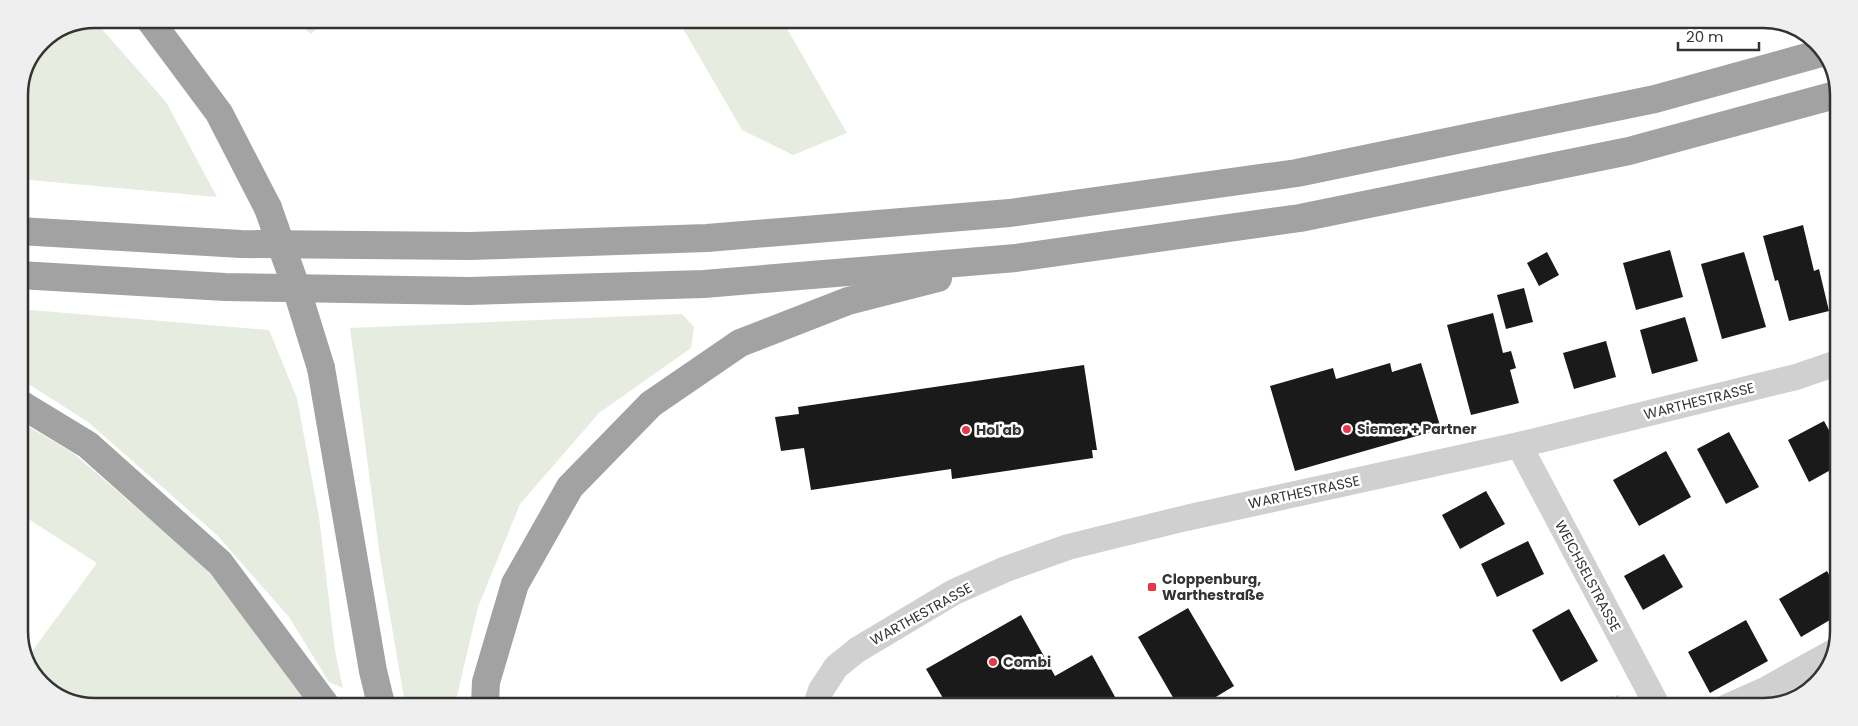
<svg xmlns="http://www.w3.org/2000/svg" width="1858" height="726" font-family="Poppins,sans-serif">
<rect width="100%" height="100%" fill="#fff"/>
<g fill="#e6ecdf">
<path d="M93,19L166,102L217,197L19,179V90L41,41Z"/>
<path d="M294,19H327L311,34Z"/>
<path d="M678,20H782L847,133L793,155L742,130Z"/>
<path d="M19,309L269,330L297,398L319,517L335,651L343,688L329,682L289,617L217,535L88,422L19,378Z"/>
<path d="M682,314L694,327L691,348L599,413L520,504L478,607L455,704H405L380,557L350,328Z"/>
<path d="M19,421L73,453L204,566L312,704L70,703L34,677L27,658L97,563L19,513Z"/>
</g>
<g fill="#1a1a1a">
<path d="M1803,225L1814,271L1819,269L1829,311L1789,321L1778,280L1775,281L1763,236Z"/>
<path d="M1670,250L1683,297L1636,310L1623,263Z"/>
<path d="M1547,252L1559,275L1539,286L1527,263Z"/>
<path d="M1744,252L1766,327L1722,339L1701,264Z"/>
<path d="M1524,288L1533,322L1506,329L1497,295Z"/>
<path d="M1493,313L1503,353L1511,351L1516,368L1510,370L1519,403L1471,415L1447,325Z"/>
<path d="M1685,317L1698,361L1652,374L1640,330Z"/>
<path d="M1606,341L1616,377L1574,389L1563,353Z"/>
<path d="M1390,363L1392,372L1421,363L1441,429L1295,471L1270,386L1333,368L1336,379Z"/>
<path d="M1084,365L1097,450H1092L1093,458L952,479L951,469L811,490L804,448L781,451L775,417L799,414L798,407Z"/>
<path d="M1824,421L1837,445L1836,467L1809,482L1788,440Z"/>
<path d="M1729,432L1759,487L1726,504L1697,449Z"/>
<path d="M1666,451L1691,497L1639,526L1613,480Z"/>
<path d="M1486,491L1505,524L1460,549L1442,515Z"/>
<path d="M1528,541L1544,574L1497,597L1481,564Z"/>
<path d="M1664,554L1683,587L1643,610L1624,576Z"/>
<path d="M1827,571L1836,587L1835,617L1801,637L1779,599Z"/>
<path d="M1188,608L1234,686L1201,706H1178L1138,637Z"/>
<path d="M1569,609L1598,661L1561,682L1532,630Z"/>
<path d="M1021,615L1055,676L1092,655L1120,706L947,705L926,669Z"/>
<path d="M1746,620L1768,661L1710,693L1688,652Z"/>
<path d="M1445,700L1449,706H1433Z"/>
</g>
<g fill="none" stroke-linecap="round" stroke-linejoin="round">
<path stroke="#cdcdcd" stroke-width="3" stroke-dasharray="2.5 2.5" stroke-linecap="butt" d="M1593,707L1608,699L1621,696"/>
<g stroke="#d0d0d0" stroke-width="26">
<path d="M1519,445L1658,707"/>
<path d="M816,705L821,690L836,667L857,650L954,592L1006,569L1068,547L1186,518L1519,445L1796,377L1837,363"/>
<path d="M1727,707L1763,691L1835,651"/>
</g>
<g stroke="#a2a2a2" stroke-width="28">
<path d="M149,19L219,113L268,208"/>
<path d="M19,231L241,244L470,246L707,238L1010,213L1297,173L1655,99L1825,52"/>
<path d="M19,275L225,287L469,291L704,284L1016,258L1300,218L1629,151L1839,94"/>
<path d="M321,368L373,671L381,704"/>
<path d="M19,403L88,445L220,563L325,704"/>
<path d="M485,704L486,682L515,584L570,487L651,404L740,343L848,301L938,278"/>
</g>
<path stroke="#a2a2a2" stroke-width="28" d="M268,208L295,284L321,368"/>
</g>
<g fill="#e63946" stroke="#fff" stroke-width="2">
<circle cx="1347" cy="429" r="5"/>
<circle cx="966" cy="430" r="5"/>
<rect x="1147" y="582" width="10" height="10" rx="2.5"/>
<circle cx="993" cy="662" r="5"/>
</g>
<g text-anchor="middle" stroke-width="5" stroke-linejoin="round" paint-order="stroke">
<g font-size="14" fill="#333" stroke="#fff">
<text transform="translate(1699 401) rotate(-14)" y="5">WARTHESTRASSE</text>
<text transform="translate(1304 492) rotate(-12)" y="5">WARTHESTRASSE</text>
<text transform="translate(1588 576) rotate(62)" y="5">WEICHSELSTRASSE</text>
<text transform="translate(921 614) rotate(-29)" y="5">WARTHESTRASSE</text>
</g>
<g font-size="14" font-weight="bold" fill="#333" stroke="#fff" text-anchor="start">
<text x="1357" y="434">Siemer + Partner</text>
<text x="976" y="435">Hol'ab</text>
<text x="1162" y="584">Cloppenburg,<tspan x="1162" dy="16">Warthestraße</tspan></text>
<text x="1003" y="667">Combi</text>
</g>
</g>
<path d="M0 0H1858V726H0ZM95 28H1763A67 67 0 0 1 1830 95V631A67 67 0 0 1 1763 698H95A67 67 0 0 1 28 631V95A67 67 0 0 1 95 28Z" fill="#efefef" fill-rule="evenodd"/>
<path fill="none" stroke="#333" stroke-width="2.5" d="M95 28H1763A67 67 0 0 1 1830 95V631A67 67 0 0 1 1763 698H95A67 67 0 0 1 28 631V95A67 67 0 0 1 95 28Z"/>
<path d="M1678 42v8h81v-8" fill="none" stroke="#333333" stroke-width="2.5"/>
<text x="1686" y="42" font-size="15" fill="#333333" stroke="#ffffff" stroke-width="4" paint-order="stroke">20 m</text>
</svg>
